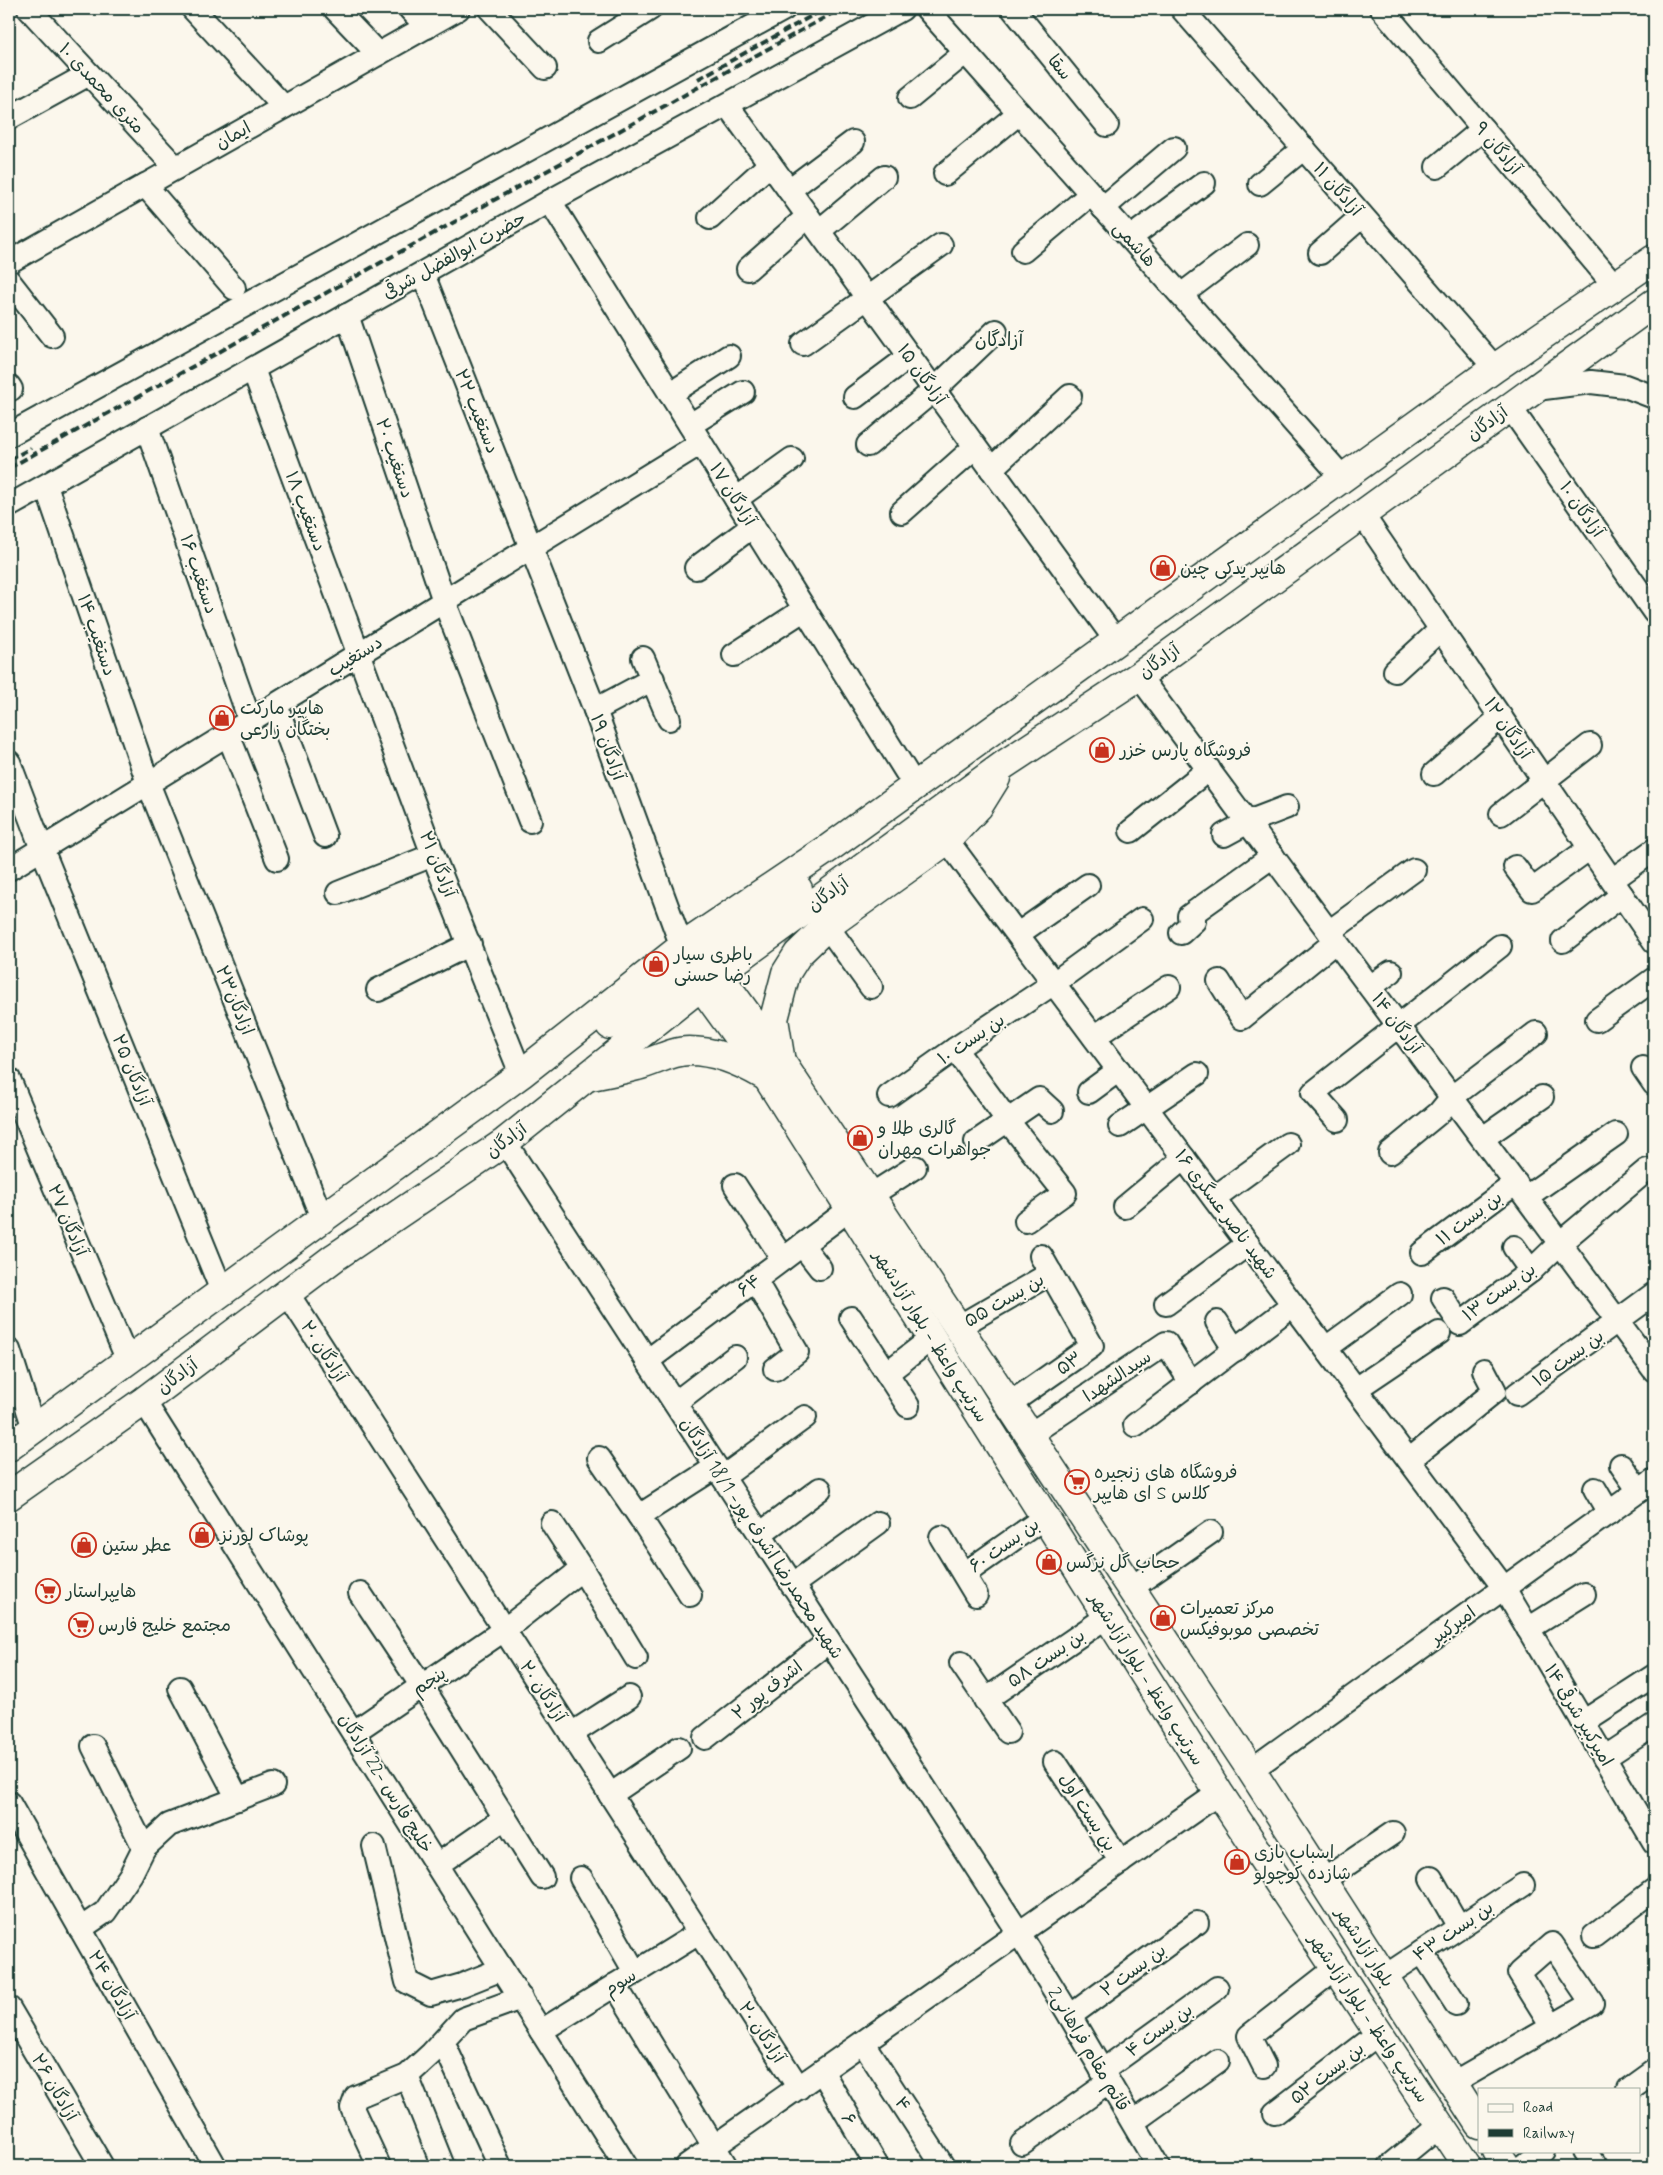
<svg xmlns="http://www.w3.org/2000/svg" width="1663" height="2175" font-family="Mynerve,'Playpen Sans Arabic',sans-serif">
<rect width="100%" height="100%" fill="#fbf7ec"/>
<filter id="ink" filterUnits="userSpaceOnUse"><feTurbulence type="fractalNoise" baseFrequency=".02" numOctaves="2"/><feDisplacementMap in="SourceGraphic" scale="10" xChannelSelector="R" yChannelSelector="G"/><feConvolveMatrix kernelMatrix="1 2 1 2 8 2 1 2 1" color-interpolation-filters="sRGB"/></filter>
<g filter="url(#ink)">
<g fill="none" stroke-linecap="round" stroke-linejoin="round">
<defs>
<g id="minor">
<path d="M29,9L176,168"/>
<path d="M193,9L284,107"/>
<path d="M335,9L378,54"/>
<path d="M410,9L427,27"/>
<path d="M490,9L545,68"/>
<path d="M927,9L1343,478"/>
<path d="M1013,9L1107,125"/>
<path d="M1182,9L1495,368"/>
<path d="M1382,9L1615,286"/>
<path d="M599,41L650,9"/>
<path d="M910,98L966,52"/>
<path d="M728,106L1117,642"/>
<path d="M9,118L89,74"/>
<path d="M1437,167L1483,129"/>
<path d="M945,174L1019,113"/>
<path d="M1260,184L1304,148"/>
<path d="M145,185L234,288"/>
<path d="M789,190L853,142"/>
<path d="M550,201L915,786"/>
<path d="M1103,208L1174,148"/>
<path d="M710,218L770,164"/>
<path d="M819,231L884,177"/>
<path d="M1130,238L1204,183"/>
<path d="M1023,251L1091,194"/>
<path d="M1320,253L1362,216"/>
<path d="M9,262L458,9"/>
<path d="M748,269L808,216"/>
<path d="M423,274L595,710L682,947"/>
<path d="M9,281L52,336"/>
<path d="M1181,295L1247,245"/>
<path d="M347,315L444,601L530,821"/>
<path d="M803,344L941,245"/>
<path d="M253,369L433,855L521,1074"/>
<path d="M9,386L11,389"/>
<path d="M1536,389L1591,382L1625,386L1654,397"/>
<path d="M670,394L729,356"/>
<path d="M855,397L910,356"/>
<path d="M1510,407L1654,612"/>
<path d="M690,425L743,392"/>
<path d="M147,428L250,721"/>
<path d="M9,435L784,9"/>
<path d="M868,445L934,390L996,331"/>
<path d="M991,469L1070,396"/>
<path d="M46,486L148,783L322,1218"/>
<path d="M736,499L792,459"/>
<path d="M9,506L550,201L902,9"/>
<path d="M902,512L975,447"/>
<path d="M1362,514L1654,942"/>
<path d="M696,568L753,526"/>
<path d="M734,655L805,609"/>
<path d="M643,658L669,719"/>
<path d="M1395,671L1441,629"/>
<path d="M1139,676L1654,1370"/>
<path d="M276,705L325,836"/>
<path d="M595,710L653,679"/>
<path d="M228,734L277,859"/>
<path d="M9,762L42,849L222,1291"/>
<path d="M1434,774L1501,717"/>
<path d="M1501,814L1590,745"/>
<path d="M1131,831L1209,769"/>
<path d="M1224,835L1248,822L1287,807"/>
<path d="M947,840L1504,1588L1654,1842"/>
<path d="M1515,867L1532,890L1590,848"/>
<path d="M9,869L701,443"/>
<path d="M1612,880L1654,850"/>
<path d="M338,893L433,855"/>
<path d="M827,926L871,987"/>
<path d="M1329,932L1414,870"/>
<path d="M1181,933L1194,921L1189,916L1273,856"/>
<path d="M1018,934L1088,885"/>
<path d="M1563,941L1622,895"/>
<path d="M1219,981L1242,1018L1336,941"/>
<path d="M1370,987L1391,972"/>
<path d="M378,990L470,944"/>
<path d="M1597,1020L1654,979"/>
<path d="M1094,1037L1169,987"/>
<path d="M955,1049L1008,1121L1065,1193L1026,1221"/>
<path d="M1643,1068L1654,1084"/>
<path d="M9,1079L128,1361"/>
<path d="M1089,1092L1119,1070"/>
<path d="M889,1096L955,1049L1054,983L1142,919"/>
<path d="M1337,1120L1313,1093L1500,946"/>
<path d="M1120,1126L1197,1074"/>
<path d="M1483,1138L1542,1097"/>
<path d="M505,1142L1019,1933L1070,2016L1158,2166"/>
<path d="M976,1142L1039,1099L1052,1111"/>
<path d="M1390,1153L1439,1113L1452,1097L1536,1033"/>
<path d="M735,1185L783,1259"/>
<path d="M871,1195L915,1167"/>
<path d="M1526,1197L1616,1134"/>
<path d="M1214,1198L1288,1144"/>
<path d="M1125,1207L1184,1158"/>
<path d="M802,1245L820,1268"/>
<path d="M1514,1247L1531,1271"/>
<path d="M1422,1253L1516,1183"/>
<path d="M755,1280L797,1352L775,1369"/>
<path d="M288,1294L799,2088"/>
<path d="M1443,1298L1460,1324L1531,1271L1560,1243L1647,1170"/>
<path d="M1166,1304L1248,1244"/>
<path d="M851,1318L908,1406"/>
<path d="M1217,1322L1235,1350"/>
<path d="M958,1327L1051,1273"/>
<path d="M1326,1348L1400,1294"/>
<path d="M9,1350L34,1429"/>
<path d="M647,1361L850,1209"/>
<path d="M887,1373L932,1338"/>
<path d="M1356,1389L1439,1333"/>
<path d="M1517,1394L1654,1294"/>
<path d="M144,1401L626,2166"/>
<path d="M675,1403L735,1357"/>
<path d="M1009,1404L1092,1346L1041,1256"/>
<path d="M1135,1425L1293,1305"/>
<path d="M1029,1435L1166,1343L1191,1383"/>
<path d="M599,1458L639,1516L716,1467"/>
<path d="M1409,1460L1495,1391L1484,1370"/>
<path d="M1621,1465L1639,1491"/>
<path d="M723,1477L805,1417"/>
<path d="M1595,1489L1609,1513"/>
<path d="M639,1516L690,1595"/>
<path d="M760,1534L820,1489"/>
<path d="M941,1537L976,1595"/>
<path d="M582,1569L636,1658"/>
<path d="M964,1574L1045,1517"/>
<path d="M792,1585L878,1523"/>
<path d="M1131,1588L1211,1532"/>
<path d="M360,1593L429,1697L542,1877"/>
<path d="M1528,1629L1584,1594"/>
<path d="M961,1663L1008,1732"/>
<path d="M180,1688L238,1799"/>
<path d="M985,1700L1108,1616"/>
<path d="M1583,1722L1654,1676"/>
<path d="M354,1732L504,1630L582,1569L552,1523"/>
<path d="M571,1734L629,1697"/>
<path d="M705,1738L829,1641"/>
<path d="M93,1746L144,1848"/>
<path d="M1604,1758L1654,1725"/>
<path d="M1055,1762L1121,1862"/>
<path d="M1251,1770L1654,1480"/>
<path d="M610,1795L679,1748"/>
<path d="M9,1803L215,2166"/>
<path d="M374,1846L407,1982L431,1994L462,1985L502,1969"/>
<path d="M437,1865L505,1818"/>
<path d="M581,1878L635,1972"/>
<path d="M1431,1878L1459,1927"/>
<path d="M1322,1881L1393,1833"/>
<path d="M80,1929L105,1912L131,1874L144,1848L169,1825L273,1785"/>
<path d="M1594,1936L1654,1890"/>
<path d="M1422,1952L1456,2004"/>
<path d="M1384,1977L1523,1885"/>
<path d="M615,1985L726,2166"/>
<path d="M9,2008L102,2166"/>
<path d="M1070,2016L1197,1923"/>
<path d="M541,2031L699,1933"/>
<path d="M443,2042L500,2166"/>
<path d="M863,2043L943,2166"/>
<path d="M1264,2066L1249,2036L1336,1968"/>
<path d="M822,2071L877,2166"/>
<path d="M1102,2071L1217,1988"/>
<path d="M407,2076L443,2166"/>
<path d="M1453,2083L1592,2003L1552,1944L1519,1973L1552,2026"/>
<path d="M1629,2089L1654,2071"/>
<path d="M1275,2113L1379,2033"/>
<path d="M1133,2122L1218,2061"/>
<path d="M1022,2144L1108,2083"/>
<path d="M1585,2151L1595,2166"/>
<path d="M379,2166L352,2108L356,2097L407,2076L432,2053L463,2019L521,1998"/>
<path d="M686,2166L1219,1793"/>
<path d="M1390,2166L1440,2125"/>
<path d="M1523,2166L1542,2151"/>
</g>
<g id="major">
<path d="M710,954L718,974L780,1060L958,1327L1251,1770L1479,2124"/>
<path d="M691,968L701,986L767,1077L1219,1793L1467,2166"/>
<path d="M610,1025L798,889"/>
<path d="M780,1056L774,1019L786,973L798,954L827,926L947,840L978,807L996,778"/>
<path d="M591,1076C607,1073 622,1070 637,1066C654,1062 671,1051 689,1051C715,1051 741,1062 763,1075"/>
<path d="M9,1447L521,1074L682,947L829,848L1495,368L1654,259"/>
<path d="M9,1496L144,1401L335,1257L505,1142L701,986L1005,764L1139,676L1654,303"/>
<path d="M1496,2151L1506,2166"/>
</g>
</defs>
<use href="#minor" stroke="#1f3d34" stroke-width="26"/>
<use href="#major" stroke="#1f3d34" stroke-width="31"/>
<use href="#minor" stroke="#fbf7ec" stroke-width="22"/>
<use href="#major" stroke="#fbf7ec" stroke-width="28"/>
<g stroke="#1f3d34" stroke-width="4" stroke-dasharray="8 4" stroke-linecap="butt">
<path d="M698,79L824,9"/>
<path d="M9,460L31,448"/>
<path d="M9,468L840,9"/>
</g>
</g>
</g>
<defs>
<symbol id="shop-ring" viewBox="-11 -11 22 22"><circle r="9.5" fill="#fbf7ec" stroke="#c8321e" stroke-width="1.5"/><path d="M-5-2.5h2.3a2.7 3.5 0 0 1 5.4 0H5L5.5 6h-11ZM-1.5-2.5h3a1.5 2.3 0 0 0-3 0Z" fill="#c8321e"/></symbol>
<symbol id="supermarket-ring" viewBox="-11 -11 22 22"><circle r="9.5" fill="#fbf7ec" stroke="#c8321e" stroke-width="1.5"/><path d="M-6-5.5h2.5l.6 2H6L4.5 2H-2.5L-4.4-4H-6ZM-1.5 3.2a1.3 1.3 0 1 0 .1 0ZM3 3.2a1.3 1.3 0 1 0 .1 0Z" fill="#c8321e"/></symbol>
</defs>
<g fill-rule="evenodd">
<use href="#shop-ring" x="1149" y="554" width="28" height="28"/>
<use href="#shop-ring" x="208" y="704" width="28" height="28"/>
<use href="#shop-ring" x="1088" y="736" width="28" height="28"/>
<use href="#shop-ring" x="642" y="950" width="28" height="28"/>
<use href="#shop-ring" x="846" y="1124" width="28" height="28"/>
<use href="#supermarket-ring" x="1063" y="1468" width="28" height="28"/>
<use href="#shop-ring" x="188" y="1521" width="28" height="28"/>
<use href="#shop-ring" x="70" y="1531" width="28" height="28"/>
<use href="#shop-ring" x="1035" y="1548" width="28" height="28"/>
<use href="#supermarket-ring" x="34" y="1577" width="28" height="28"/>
<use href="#shop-ring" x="1149" y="1604" width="28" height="28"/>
<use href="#supermarket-ring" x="67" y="1611" width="28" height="28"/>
<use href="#shop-ring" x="1223" y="1848" width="28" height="28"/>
</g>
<g text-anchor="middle" stroke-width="4" stroke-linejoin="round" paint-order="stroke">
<g font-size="18" fill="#1f3d34" stroke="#fbf7ec">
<text transform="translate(1060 67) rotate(51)" y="6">سقا</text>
<text transform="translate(102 88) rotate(47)" y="6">۱۰ متری محمدی</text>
<text transform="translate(233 135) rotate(-29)" y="6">ایمان</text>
<text transform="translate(1498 148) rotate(50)" y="6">۹ آزادگان</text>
<text transform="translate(1338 189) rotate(49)" y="6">۱۱ آزادگان</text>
<text transform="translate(1135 244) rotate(48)" y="6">هاشمی</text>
<text transform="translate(454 255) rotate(-29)" y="6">حضرت ابوالفضل شرقی</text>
<text transform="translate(922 374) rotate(54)" y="6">۱۵ آزادگان</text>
<text transform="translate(477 411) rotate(68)" y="6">دستغیب ۲۲</text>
<text transform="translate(1487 423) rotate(-36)" y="6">آزادگان</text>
<text transform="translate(395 458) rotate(71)" y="6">دستغیب ۲۰</text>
<text transform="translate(733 494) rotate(58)" y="6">۱۷ آزادگان</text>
<text transform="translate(1582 509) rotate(55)" y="6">۱۰ آزادگان</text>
<text transform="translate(306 511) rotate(69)" y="6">دستغیب ۱۸</text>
<text transform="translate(199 574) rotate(71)" y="6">دستغیب ۱۶</text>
<text transform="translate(97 635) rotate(71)" y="6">دستغیب ۱۴</text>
<text transform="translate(355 656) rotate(-32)" y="6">دستغیب</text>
<text transform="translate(1159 661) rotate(-36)" y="6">آزادگان</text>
<text transform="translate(1508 728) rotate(56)" y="6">۱۲ آزادگان</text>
<text transform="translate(608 747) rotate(70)" y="6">۱۹ آزادگان</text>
<text transform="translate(438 864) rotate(68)" y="6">۲۱ آزادگان</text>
<text transform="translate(828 894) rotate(-36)" y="6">آزادگان</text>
<text transform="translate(235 1000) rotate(68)" y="6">۲۳ازادگان</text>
<text transform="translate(1397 1023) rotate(53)" y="6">۱۴ آزادگان</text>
<text transform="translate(971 1039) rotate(-34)" y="6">بن بست ۱۰</text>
<text transform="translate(132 1070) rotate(68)" y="6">۲۵ آزادگان</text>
<text transform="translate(506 1140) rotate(-37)" y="6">آزادگان</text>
<text transform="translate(1226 1214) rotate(53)" y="6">۱۶ شهید ناصر عسگری</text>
<text transform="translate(1469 1218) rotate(-37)" y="6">بن بست ۱۱</text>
<text transform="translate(68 1220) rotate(67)" y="6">۲۷ آزادگان</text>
<text transform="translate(749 1285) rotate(-37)" y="6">۶۴</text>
<text transform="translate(1499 1292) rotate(-36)" y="6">بن بست ۱۳</text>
<text transform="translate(1004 1300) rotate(-30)" y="6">بن بست ۵۵</text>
<text transform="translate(931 1336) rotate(58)" y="6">سرتیپ واعظ - بلوار آزادشهر</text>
<text transform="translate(324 1351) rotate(57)" y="6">۲۰ آزادگان</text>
<text transform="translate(1568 1358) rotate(-36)" y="6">بن بست ۱۵</text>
<text transform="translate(1069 1363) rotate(-35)" y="6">۵۳</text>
<text transform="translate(177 1376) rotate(-37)" y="6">آزادگان</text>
<text transform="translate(1117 1376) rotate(-34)" y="6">سیدالشهدا</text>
<text transform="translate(762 1538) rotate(57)" y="6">شهید محمدرضا اشرف پور- 18/1 آزادگان</text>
<text transform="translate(1004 1545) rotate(-35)" y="6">بن بست ۶۰</text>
<text transform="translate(1453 1625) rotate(-36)" y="6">امیرکبیر</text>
<text transform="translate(1046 1658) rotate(-34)" y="6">بن بست ۵۸</text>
<text transform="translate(1147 1679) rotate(58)" y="6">سرتیپ واعظ - بلوار آزادشهر</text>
<text transform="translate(429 1681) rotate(-34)" y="6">پنجم</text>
<text transform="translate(767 1690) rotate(-38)" y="6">۲ اشرف پور</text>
<text transform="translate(543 1691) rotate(57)" y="6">۲۰ آزادگان</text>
<text transform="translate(1579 1715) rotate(59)" y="6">۱۴ امیرکبیر شرقی</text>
<text transform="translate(386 1783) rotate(58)" y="6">خلیج فارس -22 آزادگان</text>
<text transform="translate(1088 1812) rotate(57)" y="6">بن بست اول</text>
<text transform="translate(1453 1931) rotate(-34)" y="6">بن بست ۴۳</text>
<text transform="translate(1365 1947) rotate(57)" y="6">بلوار آزادشهر</text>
<text transform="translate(1133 1970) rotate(-36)" y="6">بن بست ۲</text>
<text transform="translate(620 1982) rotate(-32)" y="6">سوم</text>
<text transform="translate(112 1985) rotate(60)" y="6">۲۴ آزادگان</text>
<text transform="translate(1369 2018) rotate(56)" y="6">سرتیپ واعظ - بلوار آزادشهر</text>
<text transform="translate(1159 2030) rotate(-36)" y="6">بن بست ۴</text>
<text transform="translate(762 2032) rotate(57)" y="6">۲۰ آزادگان</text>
<text transform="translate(1089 2049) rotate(59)" y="6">2قائم مقام فراهانی</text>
<text transform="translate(1327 2073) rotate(-38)" y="6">بن بست ۵۲</text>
<text transform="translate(55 2087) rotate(60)" y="6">۲۶ آزادگان</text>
<text transform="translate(903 2104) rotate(57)" y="6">۴</text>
<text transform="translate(849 2119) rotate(60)" y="6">۶</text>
</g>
<g font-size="18" fill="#1f3d34" stroke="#fbf7ec" text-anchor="start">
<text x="1180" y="574">هایپر یدکی چین</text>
<text x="240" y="714">هاپیر مارکت<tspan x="240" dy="21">بختگان زارعی</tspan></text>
<text x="1120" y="756">فروشگاه پارس خزر</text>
<text x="674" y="960">باطری سیار<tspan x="674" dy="21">رضا حسنی</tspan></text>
<text x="878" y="1134">گالری طلا و<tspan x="878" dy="21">جواهرات مهران</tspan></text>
<text x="1094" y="1478">فروشگاه های زنجیره<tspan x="1094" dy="21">ای هایپر S کلاس</tspan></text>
<text x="220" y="1541">پوشاک لورنز</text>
<text x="102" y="1551">عطر ستین</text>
<text x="1066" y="1568">حجاب گل نرگس</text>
<text x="66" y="1597">هایپراستار</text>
<text x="1180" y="1614">مرکز تعمیرات<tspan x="1180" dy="21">تخصصی موبوفیکس</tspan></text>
<text x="98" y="1631">مجتمع خلیج فارس</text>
<text x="1254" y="1858">اسباب بازی<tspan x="1254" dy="21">شازده کوچولو</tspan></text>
</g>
<g font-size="19" fill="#1f3d34" stroke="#fbf7ec">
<text x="999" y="346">آزادگان</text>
</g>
</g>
<rect width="1663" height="2175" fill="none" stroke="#fbf7ec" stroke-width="30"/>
<rect x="15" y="15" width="1633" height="2145" fill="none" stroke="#1f3d34" stroke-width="2" filter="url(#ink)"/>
<rect x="1478" y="2088" width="162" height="65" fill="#fbf7ec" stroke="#a3ada2"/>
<rect x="1488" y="2104" width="25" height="8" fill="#fbf7ec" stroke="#a3ada2"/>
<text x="1523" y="2112" font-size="15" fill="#1f3d34">Road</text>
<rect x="1488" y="2129" width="25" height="8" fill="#1f3d34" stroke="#a3ada2"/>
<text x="1523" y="2138" font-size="15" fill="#1f3d34">Railway</text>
</svg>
